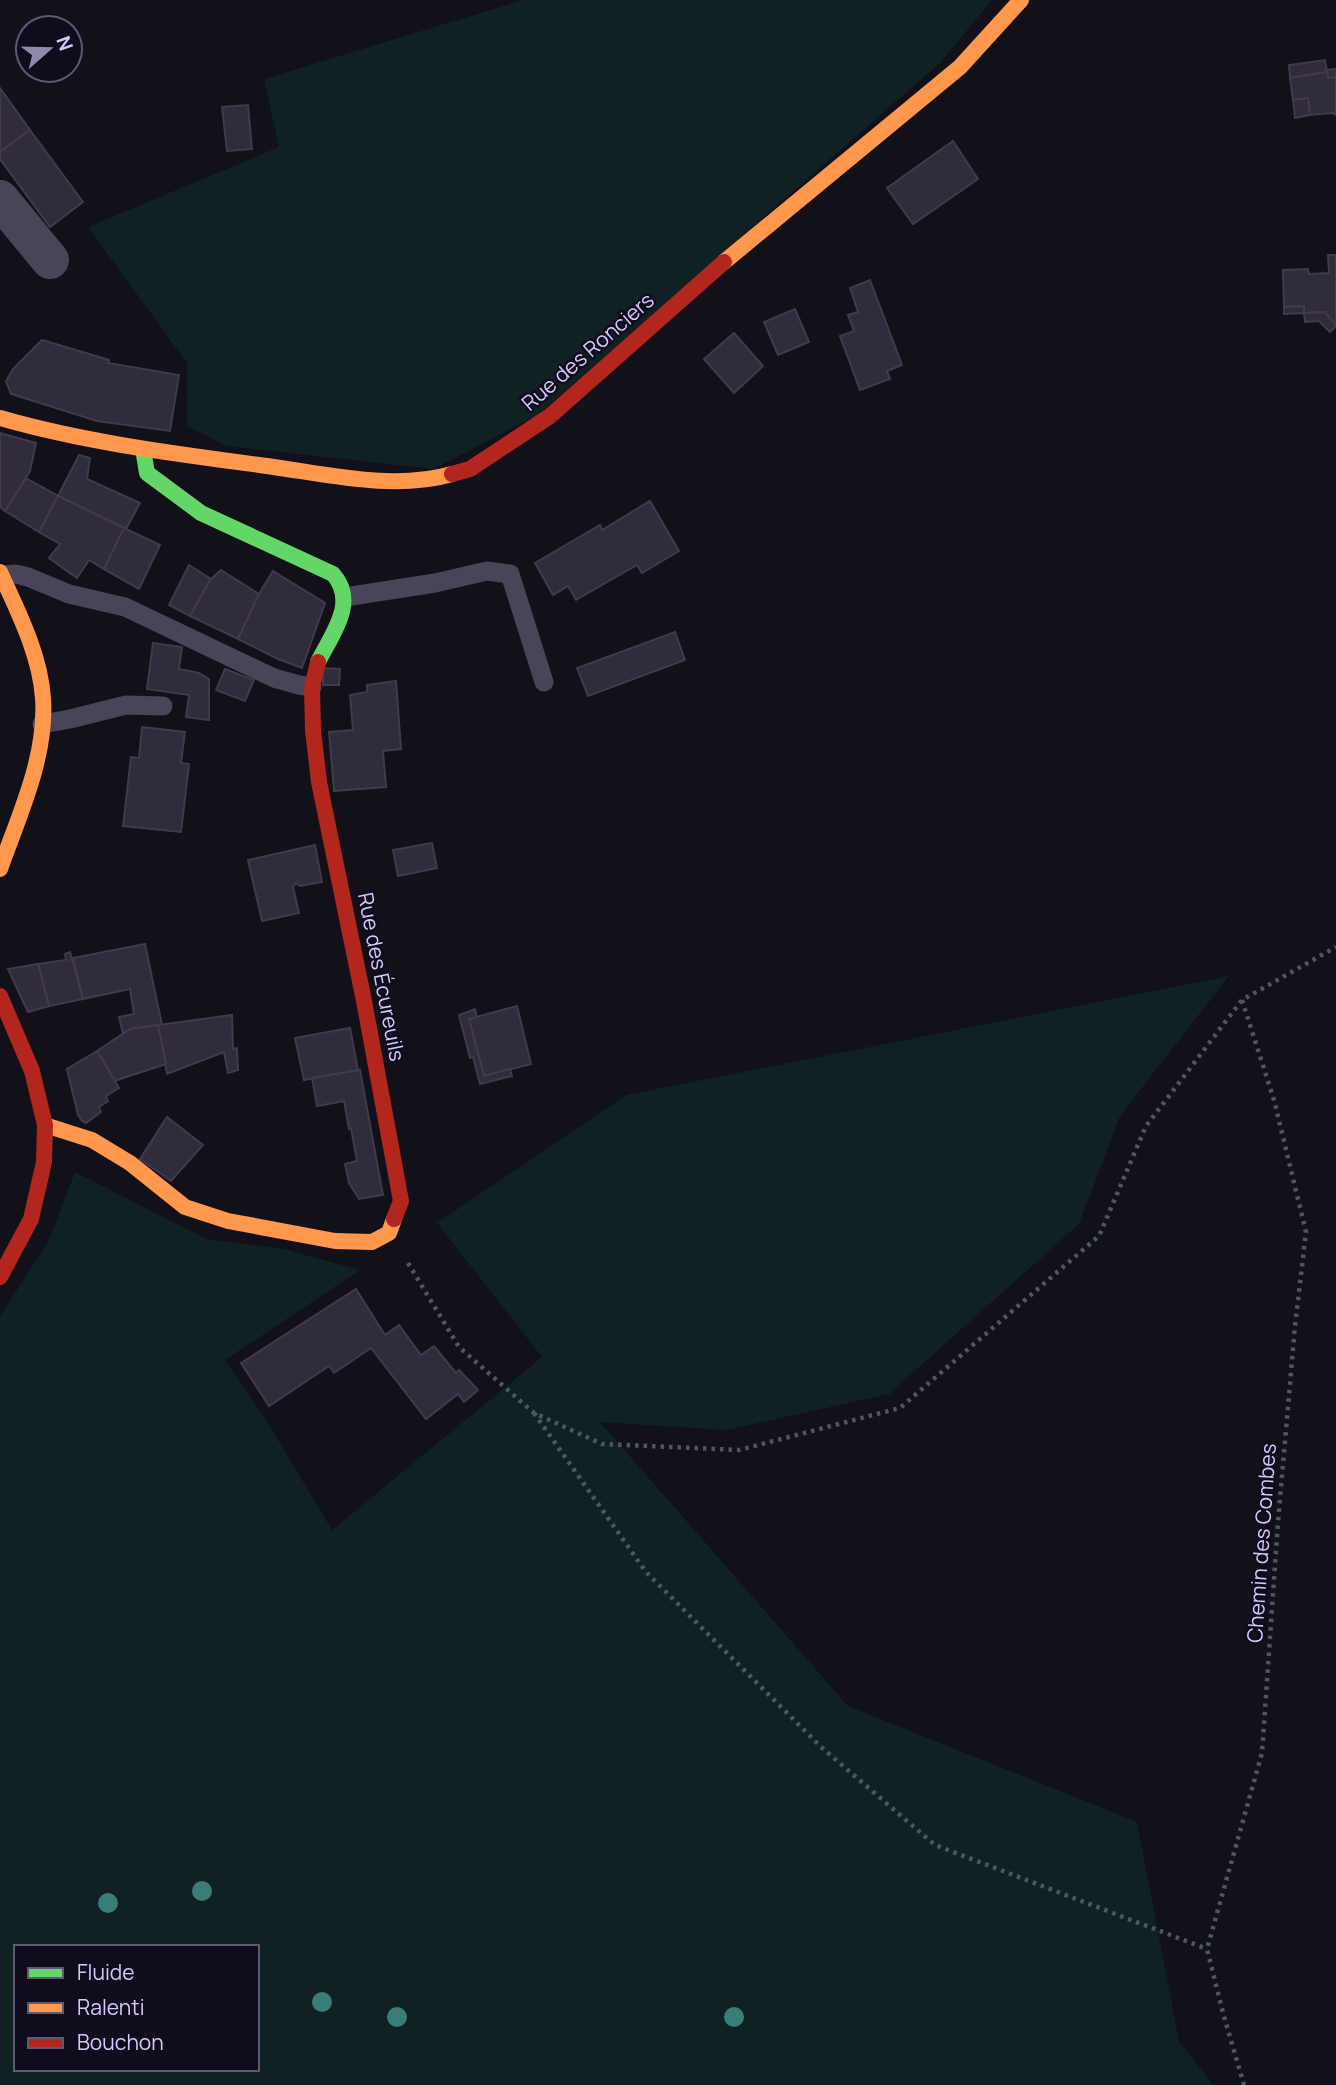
<svg xmlns="http://www.w3.org/2000/svg" width="1336" height="2085" font-family="Manrope,sans-serif">
<rect width="100%" height="100%" fill="#121018"/>
<g fill="#102123" fill-rule="evenodd">
<path d="M523,0H992L940,63L539,414L434,469L226,446L187,426V363L88,227L279,147L264,79Z"/>
<path d="M1229,976L1120,1116L1079,1224L889,1394L727,1430L600,1422L848,1706L1137,1822L1179,2041L1213,2085H0V1316L48,1242L75,1172L207,1239L284,1249L360,1270L225,1360L265,1418L332,1530L542,1357L437,1223L626,1095ZM16,1947H257V2069H16Z"/>
</g>
<g fill="#302c3b" stroke="#403a4c" stroke-width="2">
<path d="M1325,60L1327,72L1290,78L1289,65Z"/>
<path d="M1336,69V77L1328,78L1327,70Z"/>
<path d="M1327,72L1328,78L1336,77V115L1332,113L1310,115L1308,98L1293,100L1290,78Z"/>
<path d="M0,88L30,130L0,152Z"/>
<path d="M1308,98L1310,115L1295,118L1293,100Z"/>
<path d="M248,105L252,149L227,151L222,107Z"/>
<path d="M30,130L83,202L50,227L0,159V152Z"/>
<path d="M953,141L978,179L913,224L887,188Z"/>
<path d="M1328,255H1336V326L1325,312L1304,313V306L1284,307L1283,270L1308,269L1309,274L1329,273Z"/>
<path d="M870,280L902,365L887,371L890,379L860,390L840,336L854,331L848,315L858,312L850,288Z"/>
<path d="M1304,306V313L1284,314V307Z"/>
<path d="M795,309L809,342L778,355L764,322Z"/>
<path d="M1325,312L1336,326L1330,332L1319,321L1305,322L1304,313Z"/>
<path d="M734,333L763,366L734,393L704,359Z"/>
<path d="M42,340L109,360L108,363L179,375L170,431L97,421L11,394L6,381L13,369Z"/>
<path d="M0,433L36,443L30,471L5,511L0,507Z"/>
<path d="M79,455L90,458L87,479L140,503L126,529L58,496Z"/>
<path d="M26,478L58,496L39,532L5,511Z"/>
<path d="M58,496L124,528L104,569L89,560L77,578L49,558L60,544L39,532Z"/>
<path d="M650,501L679,551L642,573L637,565L576,600L568,586L553,595L535,563L600,525L602,530Z"/>
<path d="M124,528L160,545L139,589L104,569Z"/>
<path d="M189,565L211,579L190,616L169,605Z"/>
<path d="M221,570L259,594L238,639L190,616L211,579Z"/>
<path d="M273,571L325,603L302,668L278,659L238,639L259,594Z"/>
<path d="M675,632L685,660L588,696L577,668Z"/>
<path d="M153,643L182,647L179,669L199,673L209,679V720L186,717L189,695L147,689Z"/>
<path d="M323,668L340,669L339,685H323Z"/>
<path d="M225,669L254,680L245,701L216,690Z"/>
<path d="M396,681L401,749L383,751L386,787L334,791L329,732L353,730L350,695L367,692V685Z"/>
<path d="M142,727L185,732L181,763L189,764L181,832L123,826L131,757L139,758Z"/>
<path d="M432,843L437,868L398,876L393,850Z"/>
<path d="M315,845L322,882L300,886L296,883L293,887L299,913L262,921L248,860Z"/>
<path d="M145,944L162,1025L130,1029L123,1034L119,1017L134,1014L130,989L83,999L73,958Z"/>
<path d="M70,952L83,999L49,1006L38,964L66,960L65,954Z"/>
<path d="M38,964L49,1006L28,1012L8,969Z"/>
<path d="M517,1006L531,1064L484,1076L469,1019Z"/>
<path d="M475,1009L477,1017L469,1019L484,1076L510,1069L512,1076L480,1084L473,1057L470,1058L459,1015Z"/>
<path d="M232,1015L233,1049L237,1048L238,1070L228,1073L224,1052L167,1074L158,1025Z"/>
<path d="M158,1025L166,1064L114,1081L97,1051L130,1029Z"/>
<path d="M350,1028L358,1070L304,1080L295,1038Z"/>
<path d="M97,1051L119,1088L106,1096L108,1101L99,1107L101,1112L86,1123L82,1121L78,1115L67,1069Z"/>
<path d="M360,1070L383,1195L359,1199L349,1183L345,1164L357,1161L351,1128L349,1129L344,1101L317,1106L312,1078Z"/>
<path d="M167,1117L203,1145L171,1181L140,1159Z"/>
<path d="M356,1289L385,1335L399,1325L421,1355L434,1346L456,1373L459,1370L478,1390L464,1402L458,1394L426,1419L371,1348L334,1373L329,1366L269,1406L241,1363Z"/>
</g>
<g fill="none" stroke-linecap="round" stroke-linejoin="round">
<g stroke="#4c5764" stroke-width="4.5" stroke-dasharray="3.5 5" stroke-linecap="butt">
<path d="M1242,1000L1274,1100L1306,1232L1295,1326L1278,1522L1262,1753L1207,1949L1223,2013L1244,2085"/>
<path d="M408,1263L459,1347L534,1413L602,1444L739,1450L900,1408L1099,1236L1146,1126L1242,1000L1336,947"/>
<path d="M534,1413L646,1572L821,1747L935,1845L1207,1949"/>
</g>
<g stroke="#484559" stroke-width="19">
<path d="M2,575L16,574L28,577L69,594L125,607L274,678L299,685L312,687"/>
<path d="M345,597L435,583L487,571L510,574L544,682"/>
<path d="M42,724L70,719L126,705L163,706"/>
</g>
<path stroke="#484559" stroke-width="38" d="M0,199L50,260"/>
<path stroke="#63d668" stroke-width="16" d="M143,449L147,473L201,513L333,574C358,602 332,634 318,662"/>
<g stroke="#ff974d" stroke-width="16">
<path d="M724,262L960,67L1021,0"/>
<path d="M0,418C87,443 178,454 267,466C327,474 393,491 452,474"/>
<path d="M0,572C18,612 40,654 43,698C47,757 19,815 0,869"/>
<path d="M45,1125L92,1140L130,1163L185,1207L228,1221L335,1241L372,1242L389,1233L394,1219"/>
</g>
<g stroke="#b3261e" stroke-width="16">
<path d="M452,474L470,469L550,416L724,262"/>
<path d="M318,662L312,687L313,730L319,782L364,1001L401,1201L394,1219"/>
<path d="M0,996L32,1071L45,1125L44,1162L31,1219L0,1277"/>
</g>
</g>
<g fill="#3a7d78">
<circle cx="202" cy="1891" r="10"/>
<circle cx="108" cy="1903" r="10"/>
<circle cx="322" cy="2002" r="10"/>
<circle cx="397" cy="2017" r="10"/>
<circle cx="734" cy="2017" r="10"/>
</g>
<g text-anchor="middle" stroke-width="5" stroke-linejoin="round" paint-order="stroke">
<g font-size="21" fill="#d5cafc" stroke="#110c1c">
<text transform="translate(588 352) rotate(-41)" y="7">Rue des Ronciers</text>
<text transform="translate(381 977) rotate(79)" y="7">Rue des Écureuils</text>
<text transform="translate(1262 1543) rotate(-86)" y="7">Chemin des Combes</text>
</g>
</g>
<rect x="14" y="1945" width="245" height="126" fill="#110c1c" stroke="#5f5876" stroke-width="2"/>
<rect x="28" y="1968" width="35" height="10" fill="#63d668" stroke="#5f5876" stroke-width="2"/>
<text x="77" y="1980" font-size="21" fill="#d5cafc">Fluide</text>
<rect x="28" y="2003" width="35" height="10" fill="#ff974d" stroke="#5f5876" stroke-width="2"/>
<text x="77" y="2015" font-size="21" fill="#d5cafc">Ralenti</text>
<rect x="28" y="2038" width="35" height="10" fill="#b3261e" stroke="#5f5876" stroke-width="2"/>
<text x="77" y="2050" font-size="21" fill="#d5cafc">Bouchon</text>
<g transform="translate(49 49) rotate(70)"><circle r="33" fill="#110c1c" stroke="#5f5876" stroke-width="2"/>
<path d="M0-5L12 26L0 18L-12 26Z" fill="#9189ac"/>
<text y="-10" font-size="19" font-weight="bold" text-anchor="middle" fill="#d5cafc">N</text>
</g>
</svg>
